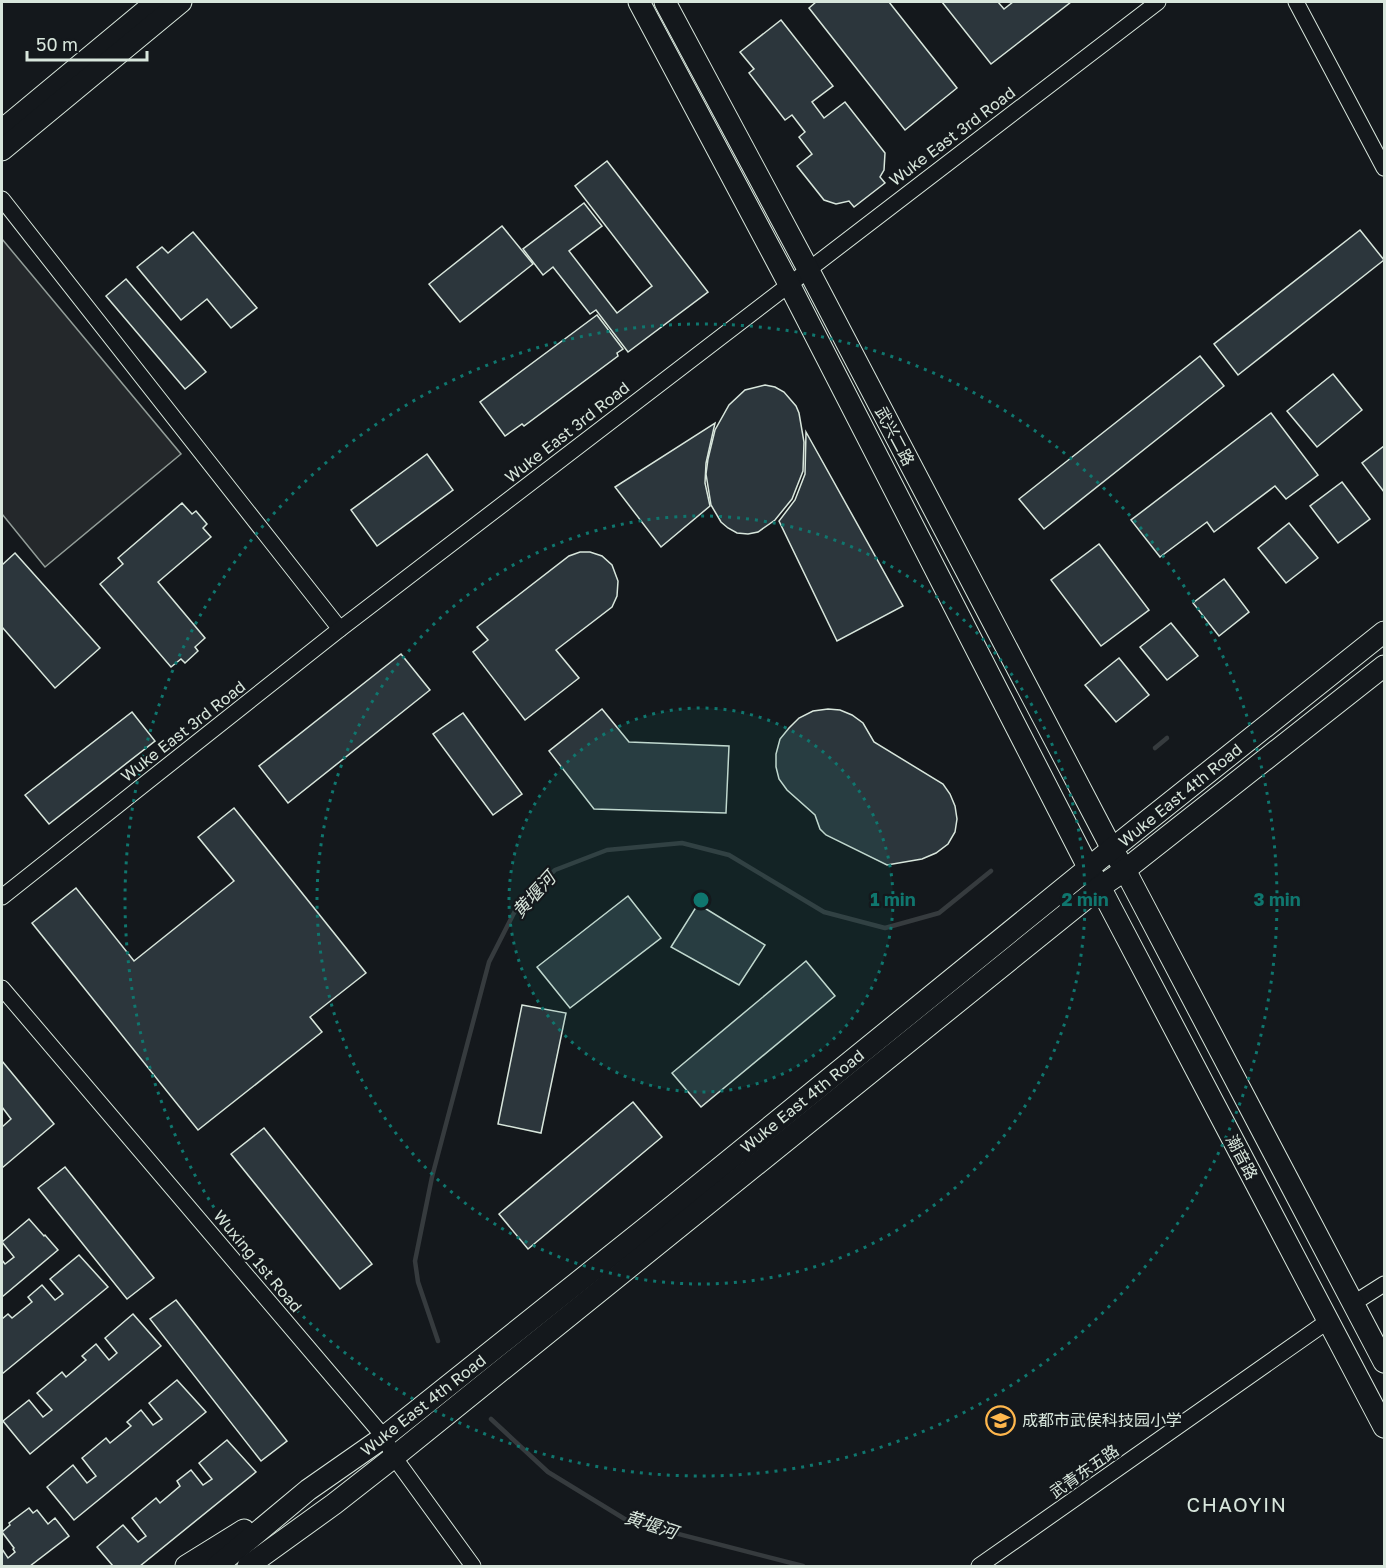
<svg xmlns="http://www.w3.org/2000/svg" width="1386" height="1568" font-family="'Golos Text','Noto Sans SC',sans-serif">
<rect width="100%" height="100%" fill="#14181c"/>
<path fill="#24282b" stroke="#939e99" stroke-width="1.5" d="M2,239L181,454L45,567L2,514Z"/>
<g fill="none" stroke-linecap="round" stroke-linejoin="round">
<g stroke="#363b3e" stroke-width="4.5">
<path d="M1155,748L1167,738"/>
<path d="M438,1341L418,1282L415,1261L432,1177L489,962L515,911L555,870L607,850L682,843L729,855L824,912L885,928L939,913L991,871"/>
<path d="M491,1419L548,1472L628,1521L803,1566"/>
</g>
</g>
<g fill="#2c363c" stroke="#d8e6dc" stroke-width="1.5">
<path d="M816,2H889L957,88L905,130L809,8Z"/>
<path d="M942,2H998L1004,9L1013,2H1071L991,64Z"/>
<path d="M781,20L833,86L812,102L824,118L845,102L885,153L884,170L880,177L885,183L854,207L849,201L836,204L824,200L797,166L812,154L799,137L805,132L792,115L785,120L749,73L754,69L740,52Z"/>
<path d="M607,161L708,292L628,352L596,310L590,314L553,267L543,275L523,249L584,203L602,226L569,251L617,313L652,286L575,186Z"/>
<path d="M502,226L533,264L460,322L429,284Z"/>
<path d="M1360,230L1384,260L1238,375L1214,344Z"/>
<path d="M193,232L257,308L231,328L207,299L181,320L137,267L162,247L168,253Z"/>
<path d="M126,279L206,372L185,389L106,296Z"/>
<path d="M597,315L623,349L617,353L618,356L524,426L522,424L505,436L480,402Z"/>
<path d="M1200,356L1224,386L1044,529L1019,499Z"/>
<path d="M1333,374L1362,410L1317,447L1287,411Z"/>
<path d="M765,385L775,387L784,392L796,406L799,413L804,442L803,471L792,499L775,520L758,532L748,534L737,533L728,528L721,522L711,505L706,474L708,459L715,430L729,405L745,390Z"/>
<path d="M1271,413L1318,475L1286,499L1275,486L1214,532L1207,522L1160,557L1131,520Z"/>
<path d="M715,423L706,463L705,483L710,506L661,547L615,487Z"/>
<path d="M806,432L903,606L837,641L779,521L795,500L805,474Z"/>
<path d="M1384,446V492L1362,463Z"/>
<path d="M427,454L453,490L377,546L351,510Z"/>
<path d="M1342,482L1370,519L1338,543L1310,506Z"/>
<path d="M182,503L192,514L196,511L207,524L203,528L211,537L158,582L205,638L195,647L198,651L185,663L181,659L171,667L100,584L123,564L118,558Z"/>
<path d="M1289,523L1318,558L1286,583L1258,548Z"/>
<path d="M1099,544L1149,610L1101,646L1051,580Z"/>
<path d="M580,552H590L602,556L612,565L618,581L617,596L612,607L556,650L579,678L525,720L473,652L488,640L477,627L569,556Z"/>
<path d="M15,553L100,648L55,688L2,627V565Z"/>
<path d="M1224,579L1249,612L1219,636L1193,603Z"/>
<path d="M1171,623L1198,656L1167,680L1140,647Z"/>
<path d="M401,654L430,690L288,803L259,766Z"/>
<path d="M1119,658L1149,695L1116,722L1085,685Z"/>
<path d="M602,709L629,742L729,746L726,813L594,809L549,751Z"/>
<path d="M828,709L840,710L852,715L863,723L874,742L943,784L950,794L955,806L957,819L955,832L948,844L936,853L922,859L887,865L826,835L820,829L815,815L787,790L779,779L776,767V754L780,739L789,728L799,718L813,711Z"/>
<path d="M132,712L155,741L49,824L25,795Z"/>
<path d="M463,713L522,794L493,815L433,734Z"/>
<path d="M234,808L366,973L310,1017L322,1032L198,1130L32,923L76,888L134,961L234,881L198,837Z"/>
<path d="M628,896L661,938L570,1008L537,967Z"/>
<path d="M698,904L765,945L739,985L671,947Z"/>
<path d="M806,961L835,996L701,1107L672,1073Z"/>
<path d="M522,1005L566,1013L541,1133L498,1124Z"/>
<path d="M2,1061L54,1124L2,1168V1127L11,1119L2,1107Z"/>
<path d="M633,1102L662,1137L528,1249L499,1214Z"/>
<path d="M264,1128L372,1264L340,1289L231,1154Z"/>
<path d="M65,1167L154,1278L127,1299L38,1188Z"/>
<path d="M29,1219L44,1236L45,1235L58,1250L2,1297V1260L5,1264L14,1257L2,1242Z"/>
<path d="M79,1255L108,1287L2,1374V1319L8,1314L12,1318L32,1302L28,1297L42,1285L55,1300L63,1294L50,1279Z"/>
<path d="M176,1300L287,1441L261,1461L150,1319Z"/>
<path d="M133,1314L161,1346L30,1454L3,1421L29,1400L43,1417L52,1410L37,1393L62,1372L66,1377L86,1360L82,1356L96,1344L109,1360L117,1353L105,1338Z"/>
<path d="M177,1380L206,1412L74,1520L47,1487L73,1465L87,1483L96,1476L82,1458L106,1438L110,1443L131,1426L127,1422L141,1410L153,1425L162,1419L149,1403Z"/>
<path d="M227,1440L256,1472L140,1566H113L97,1547L123,1525L138,1542L146,1536L132,1518L156,1498L160,1503L180,1486L177,1481L191,1470L203,1485L212,1479L199,1463Z"/>
<path d="M29,1508L33,1513L37,1510L48,1524L55,1518L69,1536L30,1566H2V1549L8,1558L15,1552L13,1549L14,1548L2,1532L10,1525L9,1523Z"/>
</g>
<g fill="none" stroke-linecap="round" stroke-linejoin="round">
<defs>
<g id="street">
<path d="M1296,2L1384,168"/>
<path d="M2,199L340,629"/>
<path d="M2,897L340,629L1158,2"/>
<path d="M2,988L384,1437L394,1457L473,1566"/>
<path d="M1354,1303L1384,1284"/>
<path d="M979,1566L1328,1321"/>
</g>
<g id="secondary">
<path d="M639,2L789,284L1089,869L1100,887L1384,1427"/>
<path d="M665,2L808,269L1112,849L1125,870L1384,1362"/>
<path d="M2,130L156,2"/>
<path d="M2,150L181,2"/>
<path d="M186,1566L244,1530"/>
<path d="M217,1566L308,1490L384,1437L657,1219L1112,849L1384,632"/>
<path d="M248,1566L334,1504L394,1457L1100,887L1125,870L1384,666"/>
</g>
</defs>
<use href="#street" stroke="#d8e6dc" stroke-width="17"/>
<use href="#secondary" stroke="#d8e6dc" stroke-width="23"/>
<use href="#street" stroke="#14181c" stroke-width="15"/>
<use href="#secondary" stroke="#14181c" stroke-width="21"/>
</g>
<circle cx="701" cy="900" r="192" fill="#0f766e" fill-opacity=".12"/>
<g fill="none" stroke="#0f766e" stroke-width="3" stroke-dasharray="3 6">
<circle cx="701" cy="900" r="192"/>
<circle cx="701" cy="900" r="384"/>
<circle cx="701" cy="900" r="576"/>
</g>
<defs>
<symbol id="school-ring" viewBox="-11 -11 22 22"><circle r="9.5" fill="#14181c" stroke="#ffb74d" stroke-width="1.5"/><path d="M0-5L7-2L0 1L-7-2ZM-4 1L0 2.5L4 1V4Q0 6-4 4Z" fill="#ffb74d"/></symbol>
</defs>
<g fill-rule="evenodd">
<use href="#school-ring" x="984" y="1404" width="33" height="33"/>
</g>
<g text-anchor="middle" stroke-width="4.5" stroke-linejoin="round" paint-order="stroke">
<g font-size="16" fill="#d8e6dc" stroke="#14181c">
<text transform="translate(952 136) rotate(-37)" y="6">Wuke East 3rd Road</text>
<text transform="translate(567 432) rotate(-38)" y="6">Wuke East 3rd Road</text>
<text transform="translate(895 436) rotate(62)" y="6">武兴二路</text>
<text transform="translate(183 731) rotate(-38)" y="6">Wuke East 3rd Road</text>
<text transform="translate(1180 795) rotate(-39)" y="6">Wuke East 4th Road</text>
<text transform="translate(802 1101) rotate(-39)" y="6">Wuke East 4th Road</text>
<text transform="translate(1242 1157) rotate(62)" y="6">潮音路</text>
<text transform="translate(258 1261) rotate(50)" y="6">Wuxing 1st Road</text>
<text transform="translate(423 1405) rotate(-38)" y="6">Wuke East 4th Road</text>
<text transform="translate(1084 1471) rotate(-35)" y="6">武青东五路</text>
</g>
<g font-size="16" fill="#d8e6dc" stroke="#14181c" text-anchor="start">
<text x="1022" y="1426">成都市武侯科技园小学</text>
</g>
<g font-size="18" font-style="italic" fill="#d8e6dc" stroke="#14181c">
<text transform="translate(534 895) rotate(-48)" y="6">黄堰河</text>
<text transform="translate(651 1525) rotate(18)" y="6">黄堰河</text>
</g>
<g font-size="20" letter-spacing="1.5" fill="#d8e6dc" stroke="#14181c">
<text x="1237" y="1512">CHAOYIN</text>
</g>
</g>
<circle cx="701" cy="900" r="9" fill="#0f766e" stroke="#14181c" stroke-width="3"/>
<g font-size="18" text-anchor="middle" font-weight="bold" fill="#0f766e" stroke="#14181c" stroke-width="4.5" stroke-linejoin="round" paint-order="stroke">
<text x="893" y="906">1 min</text>
<text x="1085" y="906">2 min</text>
<text x="1277" y="906">3 min</text>
</g>
<rect width="1386" height="1568" fill="none" stroke="#d8e6dc" stroke-width="6"/>
<path d="M27 51v9h120v-9" fill="none" stroke="#d8e6dc" stroke-width="3"/>
<text x="36" y="51" font-size="18" fill="#d8e6dc" stroke="#14181c" stroke-width="4.5" paint-order="stroke">50 m</text>
</svg>
